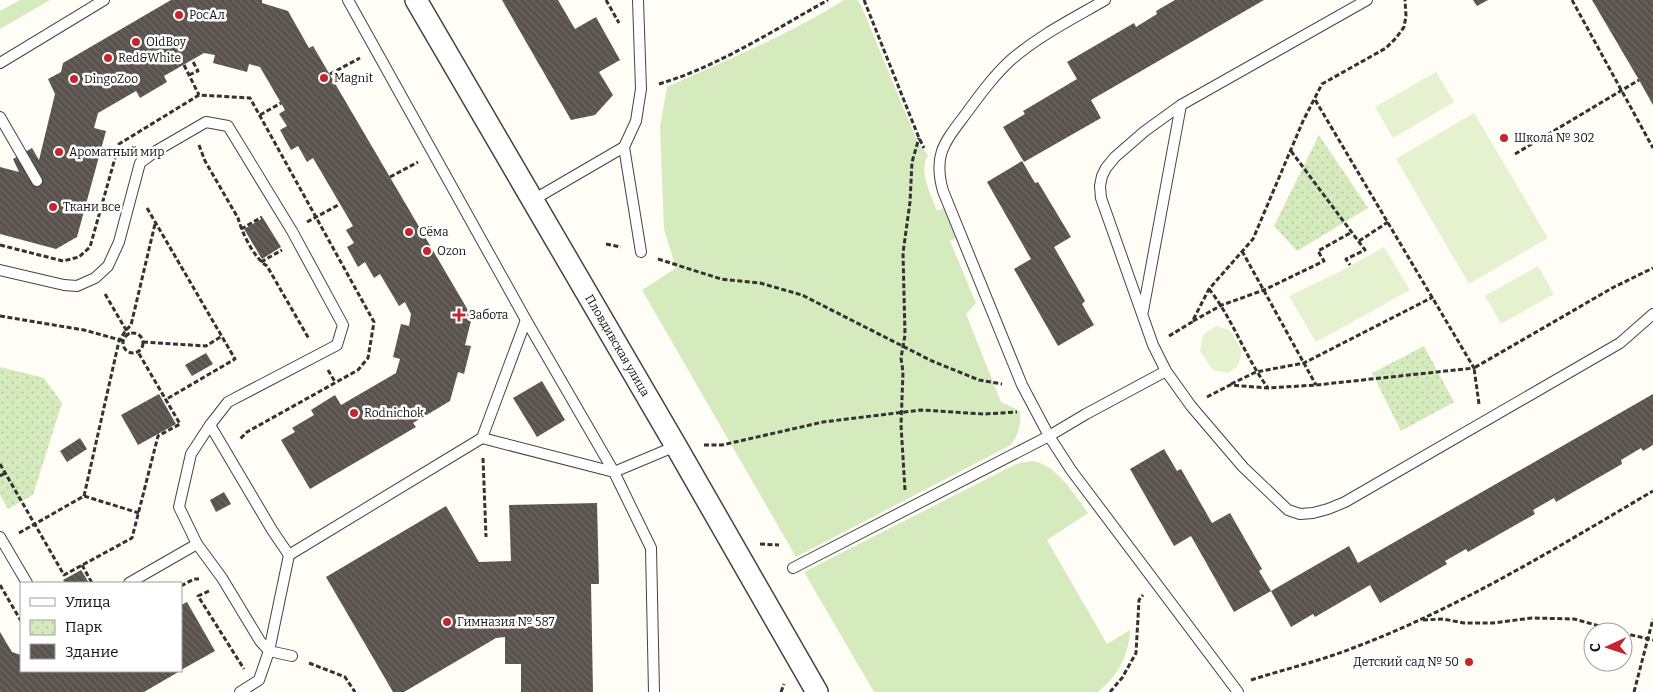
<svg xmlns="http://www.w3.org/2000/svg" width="1653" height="692" font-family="Bitter,serif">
<defs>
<pattern id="park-dots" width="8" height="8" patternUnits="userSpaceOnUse" patternTransform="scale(1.25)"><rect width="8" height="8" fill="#d5ebbd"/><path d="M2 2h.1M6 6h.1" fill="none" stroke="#b6c8a1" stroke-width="1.8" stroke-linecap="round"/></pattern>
<pattern id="building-back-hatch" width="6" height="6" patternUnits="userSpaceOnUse" patternTransform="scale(1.25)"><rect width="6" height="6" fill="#5a524d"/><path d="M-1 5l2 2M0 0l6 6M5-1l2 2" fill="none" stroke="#6d6662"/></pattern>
</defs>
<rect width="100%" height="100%" fill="#fffdf5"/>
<g fill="#d5ebbd">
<path d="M20,0H50L0,29V11Z"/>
<path d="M844,0H857L861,5L918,143L928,155C918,173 931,193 937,211L944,208L956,238L950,241L976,303L966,314L1001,402L1020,411C1021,425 1019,436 1009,446L796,557L642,290L676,268L664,229L660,127L667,87C727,60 789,35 844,0Z"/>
<path d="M1031,461C1057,464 1073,493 1088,513L1047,540L1107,644L1130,630C1129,655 1118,676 1098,692H874L804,572L1016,464Z"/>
</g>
<g fill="url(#park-dots)">
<path d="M1319,135L1368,208L1297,251L1274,226Z"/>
<path d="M1424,346L1454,402L1401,431L1372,373Z"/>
<path d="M0,367L44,378L62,403L33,495L8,509L0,495Z"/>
</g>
<g fill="#e6f2cf">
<path d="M1436,72L1454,102L1393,138L1375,107Z"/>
<path d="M1474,113L1548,238L1469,284L1396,159Z"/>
<path d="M1384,247L1410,290L1316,342L1289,296L1341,271Z"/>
<path d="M1538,266L1554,294L1501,324L1485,296Z"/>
<path d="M1216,326L1230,330L1242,351L1238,366L1228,373L1213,370L1200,351L1203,335Z"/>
</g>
<g fill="url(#building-back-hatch)">
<path d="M171,0H262V3L288,11L309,48L313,46L472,317L465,345L471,346L464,374L458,372L450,401L413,423L416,427L310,489L281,440L295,432L292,428L314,415L311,410L335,395L341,405L396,373L400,359L393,357L401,324L409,326L411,314L405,302L399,306L380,274L374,278L365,262L358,267L347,247L354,243L346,230L353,226L313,158L307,162L298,146L291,150L280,130L287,126L279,114L285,110L260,67L249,64L247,72L213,63L215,55L204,53L164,76L167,82L140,98L136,91L98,113L94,128L106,131L77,237L56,249L0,234V167L19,172L13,159L32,148L39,160L55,94L48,79L61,72L63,63Z"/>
<path d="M502,0H558L575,29L596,17L620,60L599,72L613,95L595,115L571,120Z"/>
<path d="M1175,0H1264L1091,100L1101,118L1024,162L1003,127L1025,114L1023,111L1077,79L1067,62L1134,23L1136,27L1157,14L1156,11Z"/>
<path d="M1473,0H1488L1477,6Z"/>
<path d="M1592,0H1653V105L1639,80Z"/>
<path d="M1022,161L1035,183L1038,182L1071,237L1054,247L1085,301L1082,304L1094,325L1058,346L1014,269L1031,259L987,182Z"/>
<path d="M263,218L281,247L262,259L244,229Z"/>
<path d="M206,353L213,364L192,376L185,365Z"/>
<path d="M542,381L565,420L537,437L513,398Z"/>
<path d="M159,394L176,424L138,445L121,415Z"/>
<path d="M1653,394V445L1643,451L1641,448L1621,460L1622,464L1556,502L1554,498L1533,510L1535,514L1468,552L1466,549L1445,561L1447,564L1380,603L1370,585L1315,617L1313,614L1291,627L1271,591L1349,546L1358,563Z"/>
<path d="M80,438L87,449L67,462L60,451Z"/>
<path d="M1164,449L1177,471L1181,469L1212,523L1230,513L1262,569L1259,571L1271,591L1234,612L1191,536L1174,546L1130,469Z"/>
<path d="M224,492L231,504L216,512L210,500Z"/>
<path d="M597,503L599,584H591L593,692H521V664H505V637L496,638L404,692H393L326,577L446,506L479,562L511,561L509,505Z"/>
<path d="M81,570L89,583H65L63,580Z"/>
<path d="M187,602L215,651L181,670V605Z"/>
<path d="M0,632L12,652L21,655V671H180L144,692H0Z"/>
</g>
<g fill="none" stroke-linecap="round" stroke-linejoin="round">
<defs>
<g id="service">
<path d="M348,0L526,320L614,472L651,548L654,692"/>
<path d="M638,0L641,89L636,121L624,147L641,252"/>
<path d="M1367,0L1181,105L1145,131L1115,157L1106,168L1102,176L1100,186L1101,198L1153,345L1166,371L1191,406L1243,467L1288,510L1300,514L1313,513L1328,509L1345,502L1620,343L1653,314"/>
<path d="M0,63L104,0"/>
<path d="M0,117L37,181"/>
<path d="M533,200L624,147"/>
<path d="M0,270L64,285L77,286L95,278L108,266L119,242L140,163L156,151L206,122L228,126L292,231L343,325L337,345L228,402L210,425L191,454L179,507L197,544L222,578L260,641L269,651L292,656"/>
<path d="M1143,311L1181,105"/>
<path d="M1166,371L1086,414L1049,436L1071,470L1238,692"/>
<path d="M210,425L272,530L289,555"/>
<path d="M482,438L614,472L676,446"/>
<path d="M0,537L27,583"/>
<path d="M793,568L1049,436L1022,385L943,191C933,155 944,143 965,115C979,96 994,75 1012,59C1040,35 1074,18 1105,0"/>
<path d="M129,583L197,544"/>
<path d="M240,692L259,680L269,651L289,555L482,438L526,320"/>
</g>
<g id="minor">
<path id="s1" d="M416,0L676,446L817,692"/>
</g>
</defs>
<use href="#service" stroke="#444" stroke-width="12"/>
<use href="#minor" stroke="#444" stroke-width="24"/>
<g stroke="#333" stroke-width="3" stroke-dasharray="5 2.5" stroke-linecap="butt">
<path d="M606,0L619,23"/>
<path d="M864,0L919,138L924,148"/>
<path d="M1572,0L1653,148"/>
<path d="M184,65L199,95"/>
<path d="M330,74L360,58"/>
<path d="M189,75L198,71L192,60"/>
<path d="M659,84C719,66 774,30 828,0"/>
<path d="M260,115L281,103"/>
<path d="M199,145L205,161L238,218C242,233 254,258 267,266L309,339"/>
<path d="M1291,151L1365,250L1346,259L1350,265"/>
<path d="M1515,154L1639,80"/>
<path d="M390,177L418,162"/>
<path d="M147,208L235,359L165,400"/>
<path d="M307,222L340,204"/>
<path d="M241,229L262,217"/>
<path d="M1359,241L1388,222"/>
<path d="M606,244L621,247"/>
<path d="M0,245L63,261L79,257L90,247L119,144L199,95L250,98L374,322L368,358L358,370L247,432L240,439"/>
<path d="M1242,251L1316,385"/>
<path d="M658,259L721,279L760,283L802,295L932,361L979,380L1002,384"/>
<path d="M261,262L282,250"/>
<path d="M1209,289C1233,319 1245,357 1268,388"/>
<path d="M105,294L129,335"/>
<path d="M0,316L84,330L124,341"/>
<path d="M1193,321L1222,305L1264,290L1324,261L1318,251L1352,232"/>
<circle cx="133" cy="343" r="10"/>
<path d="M1169,336L1192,322L1209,289L1253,239L1303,121L1322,84L1386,48L1396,38L1404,27L1406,16L1405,0"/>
<path d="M143,342L206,346L222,336"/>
<path d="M328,370L335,382"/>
<path d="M1231,384L1256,372L1304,363L1433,297"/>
<path d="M1207,397L1230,385L1268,388L1316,385L1474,368L1314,98"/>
<path d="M1479,404L1474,368L1614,287L1653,268"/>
<path d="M704,445H722L823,422L921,410L984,414L1017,412"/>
<path d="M483,458L486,537"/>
<path d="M0,464L64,575L132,538L158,436L180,424L138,352"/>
<path d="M0,476L5,473"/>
<path d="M905,490L901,425L903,372L901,358L905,335L903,253L910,202L912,162L919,138"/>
<path d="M84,496L119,341L126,330L131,325L155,224"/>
<path d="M19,533L84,496L139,513"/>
<path d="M760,544L779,545"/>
<path d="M82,565L92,583"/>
<path d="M0,585L21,621"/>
<path d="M181,586L194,579H199"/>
<path d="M209,591L198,596L244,669"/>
<path d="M1423,620L1443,619L1464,623H1493L1532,618L1574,619L1621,632"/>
<path d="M1623,633L1653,640"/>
<path d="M309,663L345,677L355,692"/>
<path d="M1251,680C1285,669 1320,661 1353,648C1459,608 1556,548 1653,491"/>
<path d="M781,692L784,684"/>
<path d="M1110,692L1122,678L1136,653L1139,600L1143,595"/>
<path d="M1634,692L1653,619"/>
</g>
<use href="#service" stroke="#fff" stroke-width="10"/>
<use href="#minor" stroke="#fff" stroke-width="21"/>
</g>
<g fill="#c4262e" stroke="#fff" stroke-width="2">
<circle cx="179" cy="15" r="5"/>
<circle cx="136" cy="42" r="5"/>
<circle cx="108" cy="58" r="5"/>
<circle cx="324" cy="78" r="5"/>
<circle cx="74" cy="79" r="5"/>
<circle cx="1504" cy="138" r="5"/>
<circle cx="59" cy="152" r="5"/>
<circle cx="53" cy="207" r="5"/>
<circle cx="409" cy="232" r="5"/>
<circle cx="427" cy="251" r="5"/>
<path d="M456.5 307.5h5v5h5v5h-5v5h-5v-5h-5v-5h5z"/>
<circle cx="354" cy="413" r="5"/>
<circle cx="447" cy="622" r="5"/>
<circle cx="1469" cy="662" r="5"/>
</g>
<g text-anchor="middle" stroke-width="5" stroke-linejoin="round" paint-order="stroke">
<g font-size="12" fill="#111" stroke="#fff" text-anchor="start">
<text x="189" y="19">РосАл</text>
<text x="146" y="46">OldBoy</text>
<text x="118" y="62">Red&amp;White</text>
<text x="334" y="82">Magnit</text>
<text x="84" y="83">DingoZoo</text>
<text x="1514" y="142">Школа № 302</text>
<text x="69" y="156">Ароматный мир</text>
<text x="63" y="211">Ткани все</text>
<text x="419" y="236">Сёма</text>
<text x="437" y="255">Ozon</text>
<text x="469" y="319">Забота</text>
<text x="364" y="417">Rodnichok</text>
<text x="457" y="626">Гимназия № 587</text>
<text x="1459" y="666" text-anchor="end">Детский сад № 50</text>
</g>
<g font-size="12" fill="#111" stroke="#fff">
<text dy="4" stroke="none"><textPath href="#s1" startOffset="400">Пловдивская улица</textPath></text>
</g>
</g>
<rect x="20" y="582" width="162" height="90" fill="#ffffff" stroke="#a0a0a0"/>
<rect x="30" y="598" width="25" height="8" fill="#ffffff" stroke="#a0a0a0"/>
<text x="65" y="607" font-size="15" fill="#111111">Улица</text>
<rect x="30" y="620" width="25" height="15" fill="url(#park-dots)" stroke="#a0a0a0"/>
<text x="65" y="632" font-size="15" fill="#111111">Парк</text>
<rect x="30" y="644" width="25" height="15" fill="url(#building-back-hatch)" stroke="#a0a0a0"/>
<text x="65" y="657" font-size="15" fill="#111111">Здание</text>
<g transform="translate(1608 647) rotate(267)"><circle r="24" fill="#ffffff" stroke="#a0a0a0"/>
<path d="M0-4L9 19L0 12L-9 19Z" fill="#c4262e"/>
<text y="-8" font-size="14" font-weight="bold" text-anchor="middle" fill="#111111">С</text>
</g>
</svg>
